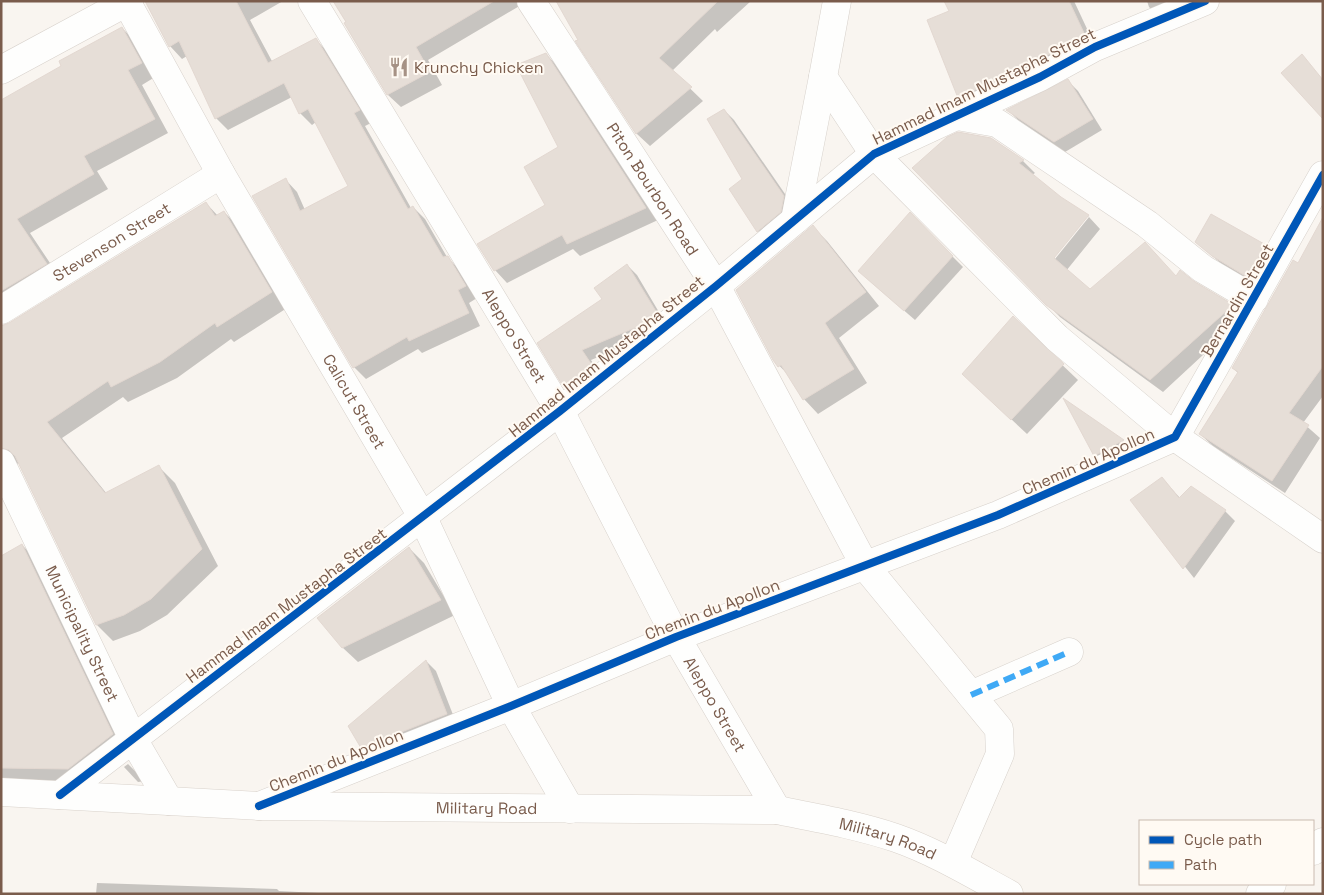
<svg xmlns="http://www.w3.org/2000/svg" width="1324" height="895" font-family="'Space Grotesk',sans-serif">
<rect width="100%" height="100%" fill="#f9f5f0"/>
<g fill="#0003">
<path d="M146,1H283L250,20L273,63L316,40L328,52L371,123L365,126L411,208L413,207L425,219L447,257L460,270L477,298L469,303L480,326L422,353L418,349L366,379L354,367L285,179L297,192L305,210L350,186L316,122L312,125L300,113L292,97L228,130L216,118L187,56L182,59L170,46Z"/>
<path d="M334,1H528L428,60L442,85L401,107L388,95Z"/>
<path d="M558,1H751L717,32L715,29L672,71L703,101L650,146L637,134L577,41L580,40Z"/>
<path d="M946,1H1074L1096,48L971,110L959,97L950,12Z"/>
<path d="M1147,1H1199L1159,17L1149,7Z"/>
<path d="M122,28L136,42L155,77L142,85L168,133L97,171L108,189L30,233L60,278L1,296V102L63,66Z"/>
<path d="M546,54L558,67L658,220L580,256L573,249L507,283L495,270L547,206L560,148Z"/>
<path d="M1068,81L1078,91L1102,130L1065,152L1018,120L1008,110Z"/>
<path d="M724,110L734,120L794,207L768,241L758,231Z"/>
<path d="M991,139L1023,161L1035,173L1032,175L1060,198L1089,217H1086L1049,262L1051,264L1089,217L1100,229L1066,271L1090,291L1177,278L1194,283L1231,305L1244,317L1163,392L1060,317L930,186Z"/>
<path d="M206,203L218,216L224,212L240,228L287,308L234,342L231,339L177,378L128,402L123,397L62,438L107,494L159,467L175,483L218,566L167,615L140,631L113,641L97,625L20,463L12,465L1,454V327L10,324Z"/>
<path d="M910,214L963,267L915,320L870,281Z"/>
<path d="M1323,220V396L1303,423L1320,438L1285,493L1213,446L1200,434L1239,374L1233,368L1299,264Z"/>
<path d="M813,227L827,241L879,306L839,338L867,383L818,414L804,399L792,379L774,360Z"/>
<path d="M1196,242L1265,246L1275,256L1258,286L1224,266Z"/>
<path d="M627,265L637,275L666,324L654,334L591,360L601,376L575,397L565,387L603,300Z"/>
<path d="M1013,318L1078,380L1027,434L979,389Z"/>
<path d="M1067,402L1123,441L1133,451L1105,465L1095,455Z"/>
<path d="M1162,478L1180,498L1225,511L1235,521L1194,578L1132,500Z"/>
<path d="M22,545L35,558L125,748L81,781L1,780V553L3,556Z"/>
<path d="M409,548L424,563L455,615L358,662L342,647Z"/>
<path d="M426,661L436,671L457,725L372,757L362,747Z"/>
<path d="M128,764L145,781L138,782L124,767Z"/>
<path d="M97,883L277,889L279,891L338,894H96Z"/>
</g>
<g fill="#e6ded7" stroke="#e3d8d1">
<path d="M145,1H236L268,63L316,38L360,110L354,113L408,209L413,206L443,257L448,256L466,286L458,290L469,313L409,341L407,337L353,368L252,196L286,178L300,211L348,186L308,109L299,114L284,83L215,119L179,41L169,47Z"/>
<path d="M333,1H494L416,47L430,72L387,95L344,23L346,22Z"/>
<path d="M556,1H718L659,58L692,87L636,134L575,41L578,40Z"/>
<path d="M944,1H1069L1085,35L1033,63L958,98L927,20L949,11Z"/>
<path d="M122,27L142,63L128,70L155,119L84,156L94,174L17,219L47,264L1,291V100L61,66L59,61Z"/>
<path d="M546,53L646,208L567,244L562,235L494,271L477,244L545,205L524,167L558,147L516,65Z"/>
<path d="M1302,54L1323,80V119L1281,73Z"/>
<path d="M1068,79L1093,119L1054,142L1006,110Z"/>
<path d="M724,109L784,196L781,212L757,232L729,189L742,179L707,119Z"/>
<path d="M958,132L991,138L1024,160L1019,163L1061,197L1089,215L1054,258L1090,289L1145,242L1176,276L1180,270L1195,282L1232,304L1231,307L1150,380L1046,305L912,168L947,137Z"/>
<path d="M206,202L215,216L224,211L272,292L217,327L215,323L160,362L111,387L108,381L47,422L105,493L159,465L202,549L151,599L124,615L96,625L15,456L9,450L1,448V326L9,323Z"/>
<path d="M910,212L953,256L904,311L858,271Z"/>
<path d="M1211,214L1266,245L1247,277L1212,256L1195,242Z"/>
<path d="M1323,217V366L1289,413L1309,425L1272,481L1199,434L1238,372L1232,368L1293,260L1298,263Z"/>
<path d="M813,225L866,292L825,323L854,369L803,400L781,365L778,367L773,360L736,290Z"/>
<path d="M627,264L657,313L644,324L582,350L592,365L564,388L537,343L602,299L594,288Z"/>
<path d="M1013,316L1064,364L1011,420L962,374Z"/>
<path d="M1063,398L1124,440L1094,456Z"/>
<path d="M1162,477L1179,498L1191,486L1226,510L1183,569L1130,500Z"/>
<path d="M22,544L113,734L68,769L1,768V556Z"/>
<path d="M409,547L441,600L342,648L317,618Z"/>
<path d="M426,660L447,714L361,748L348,726Z"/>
</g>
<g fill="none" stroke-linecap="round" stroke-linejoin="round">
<defs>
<g id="minor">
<path id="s1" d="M126,1L221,174L423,518L511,706L570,809"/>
<path id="s2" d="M312,1L560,411L676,637L777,810"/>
<path id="s3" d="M531,1L716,286L865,566L999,729L1000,754L953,863"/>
<path d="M837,1L823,77L874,154L1057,338L1175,437L1323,539"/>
<path d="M1,70L129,1"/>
<path d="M957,116L997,123L1147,224L1203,269L1254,299"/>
<path d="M795,220L823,77"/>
<path id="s4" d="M1,310L221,174"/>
<path id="s5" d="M1,463L133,739L169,801"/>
<path d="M971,695L1069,652"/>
<path d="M60,795L560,411L716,286L874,154L1040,77L1095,47L1205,1"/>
<path d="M259,806L511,706L676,637L998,515L1175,437L1323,175"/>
</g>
<g id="tertiary">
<path d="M1313,851L1323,842"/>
<path d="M1260,894L1272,884"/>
</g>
<g id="secondary">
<path id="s6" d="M1,792L259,806L777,810C817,818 857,825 896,838C936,852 972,874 1009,894"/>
</g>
</defs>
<use href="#minor" stroke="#d7d1cb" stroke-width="29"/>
<use href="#tertiary" stroke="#d7d1cb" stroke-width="29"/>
<use href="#secondary" stroke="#d9d2cb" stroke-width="29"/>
<use href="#minor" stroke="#fefefd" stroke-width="28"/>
<use href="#tertiary" stroke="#fefefd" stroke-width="28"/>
<use href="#secondary" stroke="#fefefd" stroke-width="28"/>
<path stroke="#3fa9f5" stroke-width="6" stroke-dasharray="12 6" stroke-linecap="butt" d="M971,695L1069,652"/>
<defs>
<g id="cycleway">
<path d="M60,795L560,411L716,286L874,154L1040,77L1095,47L1205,1"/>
<path d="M259,806L511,706L676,637L998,515L1175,437L1323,175"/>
</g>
</defs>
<use href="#cycleway" stroke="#fffaf3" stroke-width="11"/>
<use href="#cycleway" stroke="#0057b8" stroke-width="8"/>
</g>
<defs>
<symbol id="restaurant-bare" viewBox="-9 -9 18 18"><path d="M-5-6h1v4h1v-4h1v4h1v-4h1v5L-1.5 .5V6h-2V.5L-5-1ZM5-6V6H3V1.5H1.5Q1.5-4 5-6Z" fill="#a69285" stroke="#fffaf3" stroke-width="2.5" paint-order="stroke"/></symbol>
</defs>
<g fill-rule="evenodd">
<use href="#restaurant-bare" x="385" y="53" width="28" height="28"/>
</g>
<g text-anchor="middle" stroke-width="4" stroke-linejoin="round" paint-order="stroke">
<g font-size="16" fill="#7a5c4c" stroke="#fffaf3" text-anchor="start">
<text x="414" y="73">Krunchy Chicken</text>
</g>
<g font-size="16" fill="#7a5c4c" stroke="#fffaf3">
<text transform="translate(984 86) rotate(-26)" y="6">Hammad Imam Mustapha Street</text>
<text dy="6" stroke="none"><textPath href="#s3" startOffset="224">Piton Bourbon Road</textPath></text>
<text dy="6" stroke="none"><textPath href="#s4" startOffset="130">Stevenson Street</textPath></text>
<text transform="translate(1237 300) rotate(-60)" y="6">Bernardin Street</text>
<text dy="6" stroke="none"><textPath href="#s2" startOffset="391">Aleppo Street</textPath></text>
<text transform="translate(606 356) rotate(-39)" y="6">Hammad Imam Mustapha Street</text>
<text dy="6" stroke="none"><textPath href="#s1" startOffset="461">Calicut Street</textPath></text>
<text transform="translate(1088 461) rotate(-24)" y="6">Chemin du Apollon</text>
<text transform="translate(286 605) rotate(-37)" y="6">Hammad Imam Mustapha Street</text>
<text transform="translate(712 609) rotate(-21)" y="6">Chemin du Apollon</text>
<text dy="6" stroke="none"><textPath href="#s5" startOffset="189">Municipality Street</textPath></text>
<text dy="6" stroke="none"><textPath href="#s2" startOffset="811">Aleppo Street</textPath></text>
<text transform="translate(336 760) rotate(-22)" y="6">Chemin du Apollon</text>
<text dy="6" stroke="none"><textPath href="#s6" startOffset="486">Military Road</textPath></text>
<text dy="6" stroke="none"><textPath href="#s6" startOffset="891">Military Road</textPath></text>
</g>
</g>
<rect width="1324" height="895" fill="none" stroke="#7a5c4c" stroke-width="5"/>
<rect x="1139" y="820" width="175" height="65" fill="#fffaf3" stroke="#cabbb0"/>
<rect x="1149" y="836" width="25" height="8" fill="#0057b8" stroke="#cabbb0"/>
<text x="1184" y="845" font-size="15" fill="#7a5c4c">Cycle path</text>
<rect x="1149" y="861" width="25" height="8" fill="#3fa9f5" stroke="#cabbb0"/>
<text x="1184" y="870" font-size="15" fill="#7a5c4c">Path</text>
</svg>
